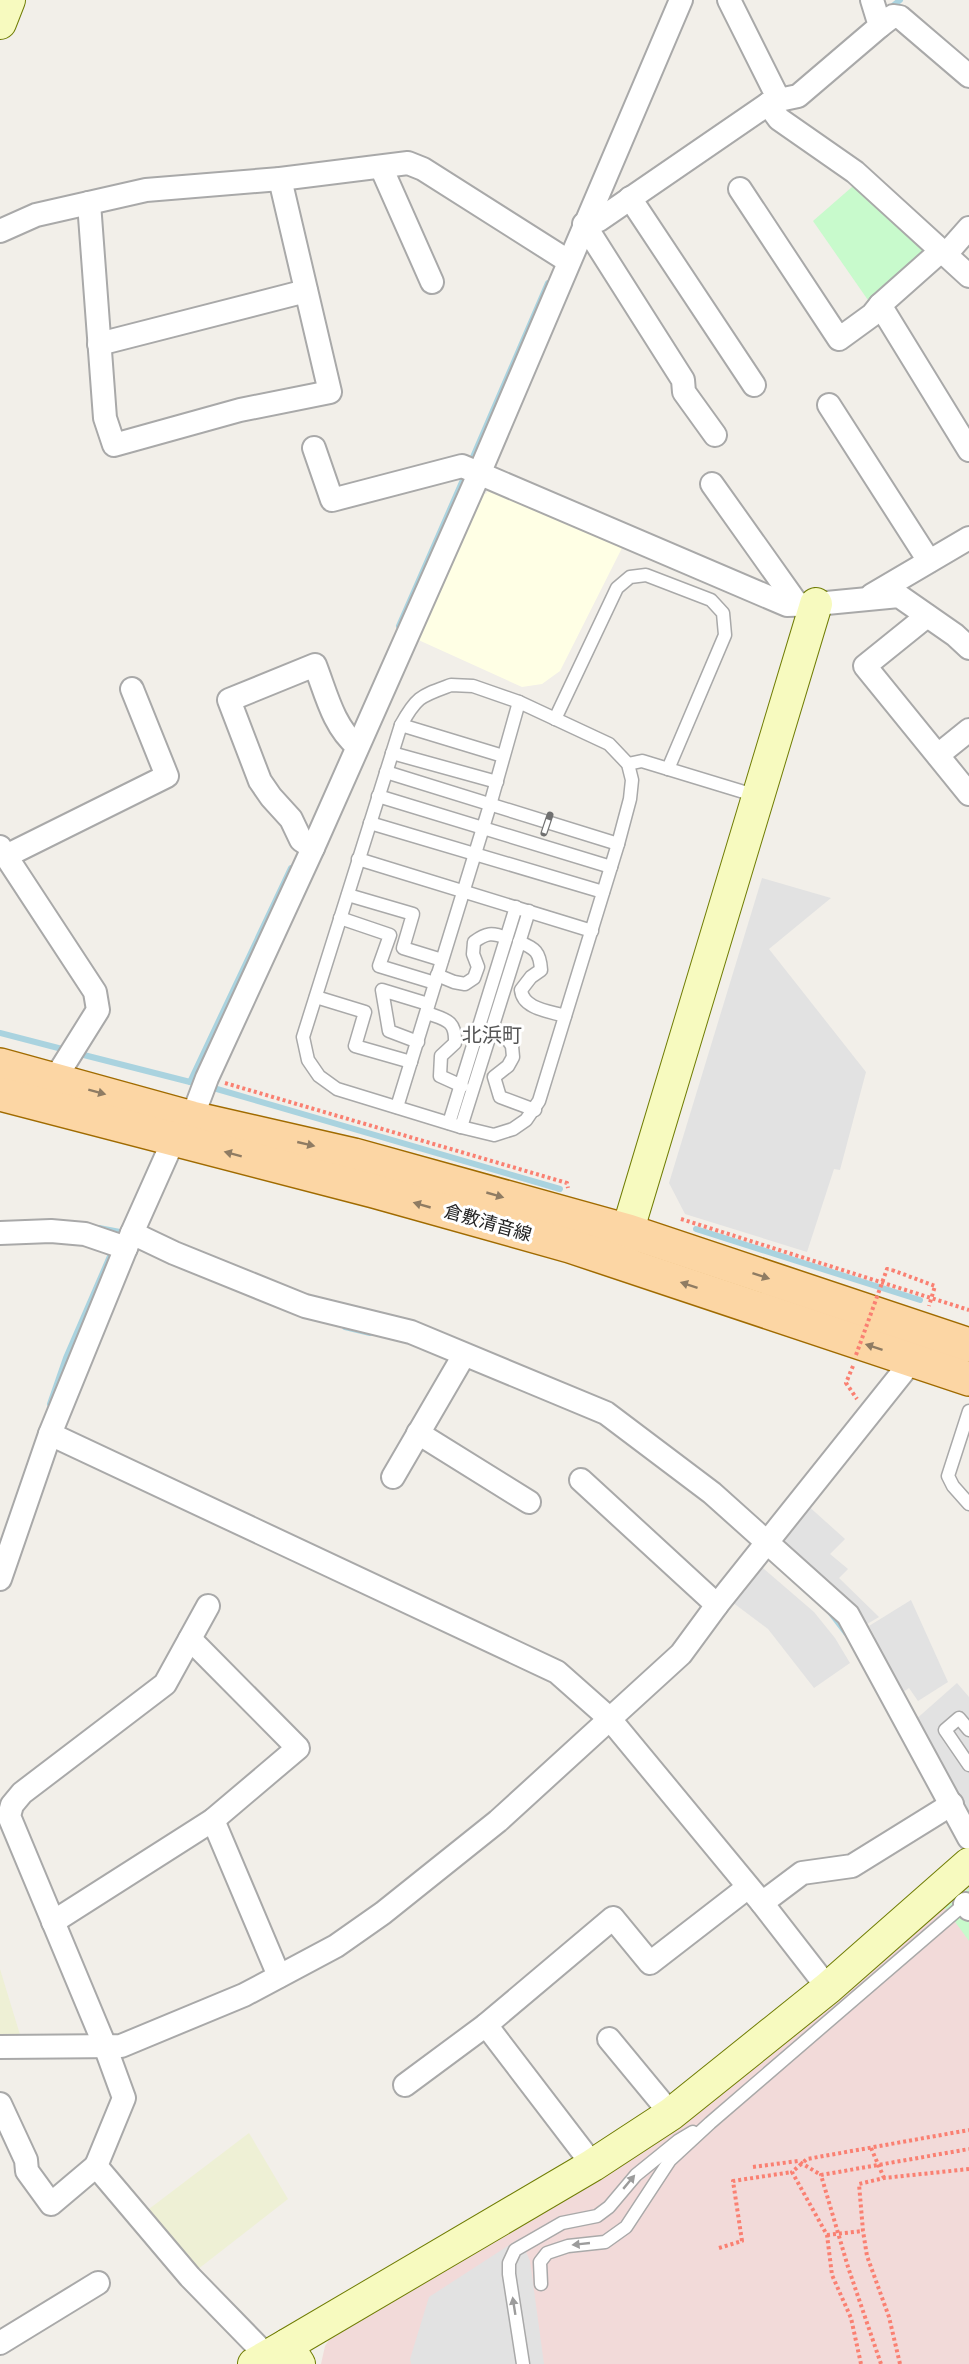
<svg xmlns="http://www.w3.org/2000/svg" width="969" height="2364" font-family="'PT Sans','Noto Sans JP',sans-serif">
<rect width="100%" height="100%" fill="#f2efe9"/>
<path fill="#f2dad9" d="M969,1880V2364H321L325,2346L331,2337L648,2144Z"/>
<path fill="#ffffe5" d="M489,488L624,544L560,671L542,684L522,687L414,638L479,491L486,494Z"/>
<g fill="#eef0d5">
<path d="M0,1969L21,2038L0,2042Z"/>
<path d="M249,2133L288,2199L193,2273L145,2212Z"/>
</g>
<g fill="#c8facc">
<path d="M860,180L934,249L870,303L813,221Z"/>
<path d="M969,1888V1941L945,1908Z"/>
</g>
<g fill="#e2e2e2">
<path d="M762,878L831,898L769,949L866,1072L840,1170L834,1169L807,1252L685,1214L669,1183Z"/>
<path d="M806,1504L845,1539L830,1554L848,1569L839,1578L879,1617L862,1627L774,1541Z"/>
<path d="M757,1563L814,1612L835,1638L850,1663L814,1688L768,1629L728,1599Z"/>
<path d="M911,1600L948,1682L918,1701L909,1688L900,1694L869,1640L875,1637L869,1626Z"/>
<path d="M957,1683L969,1697V1818L914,1721Z"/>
<path d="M520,2238L530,2261L544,2364H411L410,2359L429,2297Z"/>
</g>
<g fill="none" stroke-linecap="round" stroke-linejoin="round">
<g stroke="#aad3df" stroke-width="6">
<path d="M888,10L900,0"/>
<path d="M470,464L548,283"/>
<path d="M399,626L466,473"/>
<path d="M0,1033L66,1050"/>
<path d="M76,1053L194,1083"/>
<path d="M190,1082L291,868"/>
<path d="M210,1087L560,1189"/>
<path d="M99,1228L125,1233"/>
<path d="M696,1229L920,1300"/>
<path d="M345,1327L370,1333"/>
<path d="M50,1404L66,1358L114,1247"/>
<path d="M830,1612L846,1633"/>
</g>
<defs>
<g id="lane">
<path d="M451,685L473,686L519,702L609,744L628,764L632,780L630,799L618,844L539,1101L526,1120L513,1129L494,1135L461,1127L337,1089L319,1076L308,1060L303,1037L401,725C417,696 421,696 451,685Z"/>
<path d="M555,719L617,588L630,577L646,575L711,600L723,613L725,635L668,769"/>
<path d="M401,725L503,756"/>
<path d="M392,753L497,782"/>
<path d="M628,764L642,761L757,796"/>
<path d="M386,772L618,844"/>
<path d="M378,796L611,867"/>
<path d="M370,823L603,892"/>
<path d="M358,859L592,931"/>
<path d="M348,895L413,914L403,948L442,960"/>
<path d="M340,918L390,935L379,966L435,983"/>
<path d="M519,942C535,948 540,952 541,970L531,977L521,990C523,1009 549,1011 565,1016"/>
<path d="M437,975L454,982L465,984L474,978L478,967L473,954L474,942C486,933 492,932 506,938"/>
<path d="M316,997L365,1012L355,1046L411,1062"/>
<path d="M427,1013C446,1020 456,1020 455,1043L441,1056L440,1076L462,1086"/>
<path d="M492,1032L506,1037L512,1046L513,1057L508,1066L494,1077L500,1097L535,1110"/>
<path d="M418,1042L389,1031L382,990L428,1004"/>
<path d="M397,1107L490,805L519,702"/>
<path d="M449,1123L516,907"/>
<path d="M461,1127L529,911"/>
<path d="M969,1411L948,1476L953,1486L969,1504"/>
<path d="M969,1730L959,1718L945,1730L969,1765"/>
<path d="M541,2284L540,2262L547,2253L568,2246L605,2242L626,2227L670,2160L710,2123L968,1901"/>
<path d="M523,2364L509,2274V2263L515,2250L562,2223L597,2216L609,2207L636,2175L678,2141L693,2132"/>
</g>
<g id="street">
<path d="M880,26L893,16L900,17L969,76"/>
<path d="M779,100L798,96L880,26L872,0"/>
<path d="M768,104L779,119L855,172L969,276"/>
<path d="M381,167L432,282"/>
<path d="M740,189L839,339L872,315L880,305L942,250"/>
<path d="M630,198L754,385"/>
<path d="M89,203L105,418L114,445L240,410L330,392L280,179"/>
<path d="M0,231L36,215L146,190L280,179L408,163L423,169L568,261"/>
<path d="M946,254L969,228"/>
<path d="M880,305L969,450"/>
<path d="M99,344L306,291"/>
<path d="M829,405L929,561"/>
<path d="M715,435L684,392L683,380L584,224L599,220L768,104L779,100L729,0"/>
<path d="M314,448L332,500L462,466L787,605L816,604L899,596L955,635L969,648"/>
<path d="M712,484L798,605"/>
<path d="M872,595L969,538"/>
<path d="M927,616L865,666L969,794"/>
<path d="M938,755L969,730"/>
<path d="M0,847L95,992L98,1010L48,1090"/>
<path d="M313,848L301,840L291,819L271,797L260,781L229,700L315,665C326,693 333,726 357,746"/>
<path d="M6,856L167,776L132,689"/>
<path d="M187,1131L207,1078L313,848L479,474L681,0"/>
<path d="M0,1233L51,1231L85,1234L126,1248"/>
<path d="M132,1233L174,1253L305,1306L411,1332L606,1413L712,1493L848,1615L969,1838"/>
<path d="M418,1433L529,1502"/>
<path d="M50,1434L557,1672L609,1718L762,1903L828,1988"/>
<path d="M393,1477L464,1355"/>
<path d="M581,1480L717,1605"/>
<path d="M0,1579L50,1434L132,1233L174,1139"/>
<path d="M208,1606L165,1684L22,1793L12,1805L9,1816L105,2046L124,2098L96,2166L190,2277L267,2356"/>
<path d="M213,1820L279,1976"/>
<path d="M762,1903L802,1873L852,1866L952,1804"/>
<path d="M965,1904L969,1909"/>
<path d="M53,1922L213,1820L298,1748L190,1639"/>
<path d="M609,2039L671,2114"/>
<path d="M0,2047L121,2046L244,1995L336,1946L383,1913L498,1821L681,1654L717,1605L903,1372L904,1357"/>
<path d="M405,2085L486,2025"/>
<path d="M0,2104L26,2160L27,2171L51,2204L96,2166"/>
<path d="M593,2165L486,2025L613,1918L650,1963L747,1888"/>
<path d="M0,2343L98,2283"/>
</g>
<g id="secondary">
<path d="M0,23L9,0"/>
<path d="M620,1256L816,604"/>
<path d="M254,2364L287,2345"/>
<path d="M299,2364L287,2345L593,2165L671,2114L828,1988L969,1864"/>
</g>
<g id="primary">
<path d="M0,1065L192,1118L354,1155L628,1231L969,1345"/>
<path d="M0,1094L374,1191L570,1246L969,1379"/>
</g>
</defs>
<use href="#lane" stroke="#a9a9a9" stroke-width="15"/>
<use href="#street" stroke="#a9a9a9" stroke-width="26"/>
<use href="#secondary" stroke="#707d05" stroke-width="34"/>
<use href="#primary" stroke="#a06b00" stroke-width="36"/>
<g stroke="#fa8072" stroke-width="4" stroke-dasharray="3 3" stroke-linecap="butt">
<path d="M225,1083L567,1183L568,1188"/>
<path d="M681,1219L969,1310"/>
<path d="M892,1270L935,1286L929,1306"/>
<path d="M853,1366L846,1383L857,1399"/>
<path d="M753,2167L798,2161L821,2175"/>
<path d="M719,2248L742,2241L733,2181L792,2172"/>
<path d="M881,2364L848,2267L821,2175L969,2149"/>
<path d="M900,2364L889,2317L867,2256L863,2231L859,2184L884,2178L969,2169"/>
</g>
<use href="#lane" stroke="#fff" stroke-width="12"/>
<use href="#street" stroke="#fff" stroke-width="22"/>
<use href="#secondary" stroke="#f7fabf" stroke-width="32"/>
<use href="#primary" stroke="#fcd6a4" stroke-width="33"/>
<defs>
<path id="rail" d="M544,833L550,815"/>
</defs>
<use href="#rail" stroke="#707070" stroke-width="7"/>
<use href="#rail" stroke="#fff" stroke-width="4.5" stroke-dasharray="14" stroke-linecap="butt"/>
<g stroke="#fa8072" stroke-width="4" stroke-dasharray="3 3" stroke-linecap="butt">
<path d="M856,1355L887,1269L892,1270"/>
<path d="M871,2148L884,2178"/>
<path d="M827,2235L863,2231"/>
<path d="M861,2364L851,2318L832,2275L827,2235L792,2172L807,2159L969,2130"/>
</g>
</g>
<defs><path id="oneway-solid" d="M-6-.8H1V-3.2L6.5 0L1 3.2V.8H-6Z" transform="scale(1.5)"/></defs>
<g fill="#8f7c63">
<use href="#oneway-solid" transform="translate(97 1092) rotate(15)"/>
<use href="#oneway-solid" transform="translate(306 1144) rotate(13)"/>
<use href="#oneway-solid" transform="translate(233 1154) rotate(-165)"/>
<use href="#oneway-solid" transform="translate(495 1195) rotate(16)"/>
<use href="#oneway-solid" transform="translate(422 1205) rotate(-164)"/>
<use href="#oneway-solid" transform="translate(761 1276) rotate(18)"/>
<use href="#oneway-solid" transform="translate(689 1285) rotate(-162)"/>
<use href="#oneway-solid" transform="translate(874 1347) rotate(-162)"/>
</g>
<g fill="#9c9c9c">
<use href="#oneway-solid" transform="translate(629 2182) rotate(-50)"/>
<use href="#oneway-solid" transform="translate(581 2244) rotate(174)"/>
<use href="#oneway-solid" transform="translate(514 2306) rotate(-99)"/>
</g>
<g text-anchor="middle" stroke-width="6" stroke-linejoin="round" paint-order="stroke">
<g font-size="18" fill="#222" stroke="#fff">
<text transform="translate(488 1223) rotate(16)" y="6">倉敷清音線</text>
</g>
<g font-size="20" fill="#555" stroke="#fff">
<text x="492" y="1042">北浜町</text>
</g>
</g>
</svg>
